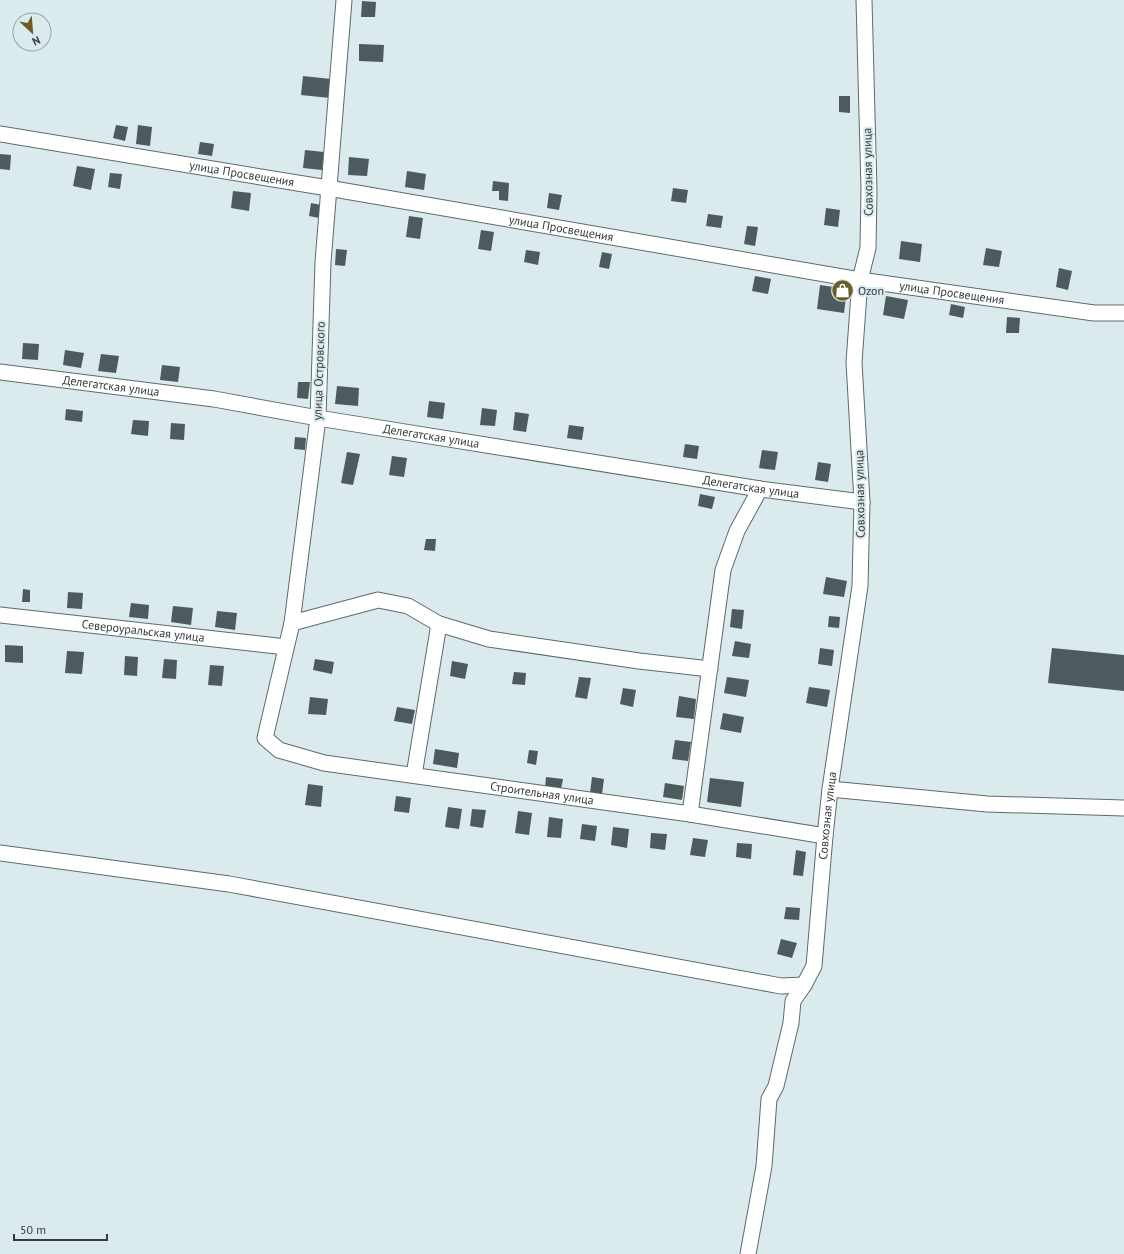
<svg xmlns="http://www.w3.org/2000/svg" width="1124" height="1254" font-family="'PT Sans',sans-serif">
<rect width="100%" height="100%" fill="#daeaed"/>
<g fill="#4e5b5e">
<path d="M362,1L376,2L375,17H361Z"/>
<path d="M359,44L384,45L383,62L359,61Z"/>
<path d="M303,76L331,79L330,98L301,95Z"/>
<path d="M839,96H850V113L839,112Z"/>
<path d="M116,125L128,127L125,141L113,138Z"/>
<path d="M138,125L152,127L150,146L136,144Z"/>
<path d="M200,142L214,144L212,156L198,154Z"/>
<path d="M305,150L324,152L322,170L303,168Z"/>
<path d="M0,154L11,155L10,170L0,169Z"/>
<path d="M349,157L369,159L367,176L348,175Z"/>
<path d="M77,166L95,169L91,190L73,186Z"/>
<path d="M407,171L426,174L424,190L405,187Z"/>
<path d="M110,173L122,174L120,189L108,187Z"/>
<path d="M493,181L509,183L508,201L499,200V191H492Z"/>
<path d="M673,188L688,190L686,203L671,201Z"/>
<path d="M233,191L251,193L249,211L231,208Z"/>
<path d="M549,193L562,195L559,210L547,208Z"/>
<path d="M311,203L321,205L319,218L309,216Z"/>
<path d="M826,208L840,210L838,227L824,225Z"/>
<path d="M708,214L723,216L721,228L706,226Z"/>
<path d="M409,216L423,218L420,239L406,237Z"/>
<path d="M747,226L758,227L755,246L744,244Z"/>
<path d="M481,230L494,232L491,251L478,249Z"/>
<path d="M901,241L922,244L920,262L899,259Z"/>
<path d="M986,248L1002,251L999,267L983,265Z"/>
<path d="M336,249L347,250L345,266L335,265Z"/>
<path d="M526,250L540,252L538,265L524,262Z"/>
<path d="M602,252L612,254L609,269L599,267Z"/>
<path d="M1059,268L1072,271L1068,290L1056,287Z"/>
<path d="M755,276L771,279L768,294L752,291Z"/>
<path d="M820,285L847,289L844,313L817,309Z"/>
<path d="M886,296L908,300L904,319L883,315Z"/>
<path d="M951,304L965,307L963,318L949,315Z"/>
<path d="M1007,317L1020,318L1019,333H1006Z"/>
<path d="M23,343L39,344L38,360L22,359Z"/>
<path d="M65,350L84,353L81,368L63,365Z"/>
<path d="M101,354L119,356L116,373L98,371Z"/>
<path d="M162,365L180,367L178,382L160,380Z"/>
<path d="M298,382H310L308,399L297,398Z"/>
<path d="M337,386L359,388L358,406L335,404Z"/>
<path d="M429,401L445,403L443,419L427,417Z"/>
<path d="M482,408L497,410L495,426L480,425Z"/>
<path d="M66,409L83,411L82,422L65,420Z"/>
<path d="M515,412L529,414L526,432L513,430Z"/>
<path d="M133,420L149,421L148,436L131,434Z"/>
<path d="M171,423L185,424L184,440L170,439Z"/>
<path d="M569,425L584,427L582,440L567,438Z"/>
<path d="M295,437L306,438L305,450L294,449Z"/>
<path d="M685,444L699,446L697,459L683,457Z"/>
<path d="M762,450L778,452L775,470L759,468Z"/>
<path d="M347,452L360,454L353,485L341,483Z"/>
<path d="M392,456L407,458L404,477L389,475Z"/>
<path d="M818,462L831,464L828,482L815,480Z"/>
<path d="M700,494L715,497L712,509L698,506Z"/>
<path d="M426,539H436L435,551L424,550Z"/>
<path d="M826,577L847,581L844,597L823,594Z"/>
<path d="M23,589L30,590V602H22Z"/>
<path d="M68,592L83,593L82,609L67,608Z"/>
<path d="M131,603L149,605L148,619L129,617Z"/>
<path d="M173,606L193,608L191,625L171,622Z"/>
<path d="M732,609L744,610L742,629L730,627Z"/>
<path d="M217,611L237,613L235,630L215,627Z"/>
<path d="M829,616L840,617L839,628L828,627Z"/>
<path d="M735,641L751,644L749,658L732,656Z"/>
<path d="M5,645L23,646V663L5,662Z"/>
<path d="M820,648L834,650L832,666L818,664Z"/>
<path d="M1052,648L1124,655V691L1048,683Z"/>
<path d="M67,651L84,652L82,674L65,673Z"/>
<path d="M125,656L138,657L137,676L124,675Z"/>
<path d="M164,659L177,660L176,679L162,678Z"/>
<path d="M315,659L334,662L332,674L313,670Z"/>
<path d="M452,661L468,664L465,679L450,676Z"/>
<path d="M210,665L224,666L222,686L208,685Z"/>
<path d="M514,672L526,673L525,685L512,684Z"/>
<path d="M579,677L591,678L587,699L575,697Z"/>
<path d="M727,677L749,680L746,697L724,693Z"/>
<path d="M809,687L830,690L827,707L806,703Z"/>
<path d="M623,688L636,690L633,707L620,704Z"/>
<path d="M679,696L696,699L694,719L676,717Z"/>
<path d="M310,697L328,699L326,715L308,714Z"/>
<path d="M397,707L415,710L412,724L394,721Z"/>
<path d="M723,713L744,717L741,733L720,729Z"/>
<path d="M675,740L691,742L688,761L672,759Z"/>
<path d="M435,749L459,753L457,768L433,764Z"/>
<path d="M529,750L538,751L536,765L527,763Z"/>
<path d="M546,777L563,779L561,789L545,788Z"/>
<path d="M592,777L604,779L602,794L590,793Z"/>
<path d="M710,778L744,782L741,807L707,802Z"/>
<path d="M665,783L684,786L682,800L663,797Z"/>
<path d="M308,784L323,786L321,807L305,805Z"/>
<path d="M396,796L411,798L409,813L394,811Z"/>
<path d="M448,807L462,809L459,829L445,827Z"/>
<path d="M472,809L486,810L483,828L470,826Z"/>
<path d="M518,811L532,813L529,835L515,833Z"/>
<path d="M549,817L563,819L561,838L547,837Z"/>
<path d="M582,824L597,826L595,841L580,839Z"/>
<path d="M613,827L629,829L627,848L611,845Z"/>
<path d="M651,833L667,834L665,850L650,848Z"/>
<path d="M693,838L708,840L705,857L690,855Z"/>
<path d="M737,843L752,844L751,859L736,857Z"/>
<path d="M796,850L806,852L803,876L793,875Z"/>
<path d="M786,907L800,908L799,920L784,919Z"/>
<path d="M781,939L797,943L792,958L777,954Z"/>
</g>
<g fill="none" stroke-linecap="round" stroke-linejoin="round">
<defs>
<g id="minor">
<path id="s1" d="M344,0L323,262L318,418L292,623L265,738L279,750L324,763L690,814L825,836"/>
<path id="s2" d="M0,134L328,188L860,280L1094,313H1124"/>
<path id="s3" d="M0,372L214,399L318,418L760,489L862,502"/>
<path id="s4" d="M0,615L286,647"/>
<path d="M292,623L378,600L408,606L439,624L489,639L639,661L710,669"/>
<path d="M414,775L439,624"/>
<path d="M830,789L987,804L1124,808"/>
<path d="M690,814L723,570L737,531L760,489"/>
<path d="M0,853L229,884L781,986L804,985"/>
<path id="s5" d="M748,1254L764,1166L769,1099L776,1086L791,1023L793,1001L804,985L814,966L825,836L830,789L860,586L862,502L854,362L860,280L868,248L869,190L864,0"/>
</g>
</defs>
<use href="#minor" stroke="#5d6b6e" stroke-width="17"/>
<use href="#minor" stroke="#fff" stroke-width="15"/>
</g>
<defs>
<symbol id="shop-disc" viewBox="-11 -11 22 22"><circle r="9.5" fill="#6d5c2a" stroke="#daeaed"/><path d="M-5-2.5h2.3a2.7 3.5 0 0 1 5.4 0H5L5.5 6h-11ZM-1.5-2.5h3a1.5 2.3 0 0 0-3 0Z" fill="#fff"/></symbol>
</defs>
<g fill-rule="evenodd">
<use href="#shop-disc" x="830" y="278" width="25" height="25"/>
</g>
<g text-anchor="middle" stroke-width="4" stroke-linejoin="round" paint-order="stroke">
<g font-size="12" fill="#353b3c" stroke="#daeaed">
<text transform="translate(868 172) rotate(-91)" y="4">Совхозная улица</text>
<text dy="4" stroke="none"><textPath href="#s2" startOffset="245">улица Просвещения</textPath></text>
<text dy="4" stroke="none"><textPath href="#s2" startOffset="569">улица Просвещения</textPath></text>
<text dy="4" stroke="none"><textPath href="#s2" startOffset="965">улица Просвещения</textPath></text>
<text transform="translate(319 371) rotate(-88)" y="4">улица Островского</text>
<text dy="4" stroke="none"><textPath href="#s3" startOffset="112">Делегатская улица</textPath></text>
<text dy="4" stroke="none"><textPath href="#s3" startOffset="436">Делегатская улица</textPath></text>
<text dy="4" stroke="none"><textPath href="#s3" startOffset="760">Делегатская улица</textPath></text>
<text transform="translate(860 494) rotate(-91)" y="4">Совхозная улица</text>
<text dy="4" stroke="none"><textPath href="#s4" startOffset="144">Североуральская улица</textPath></text>
<text dy="4" stroke="none"><textPath href="#s1" startOffset="1029">Строительная улица</textPath></text>
<text dy="4" stroke="none"><textPath href="#s5" startOffset="450">Совхозная улица</textPath></text>
</g>
<g font-size="12" fill="#353b3c" stroke="#daeaed" text-anchor="start">
<text x="858" y="295">Ozon</text>
</g>
</g>
<g transform="translate(32 32) rotate(154)"><circle r="19" fill="#daeaed" stroke="#98a4a6"/>
<path d="M0-3L7 15L0 10L-7 15Z" fill="#6d5c2a"/>
<text y="-6" font-size="11" font-weight="bold" text-anchor="middle" fill="#353b3c">N</text>
</g>
<path d="M14 1234v6h93v-6" fill="none" stroke="#353b3c" stroke-width="2"/>
<text x="20" y="1234" font-size="12" fill="#353b3c" stroke="#daeaed" stroke-width="3" paint-order="stroke">50 m</text>
</svg>
